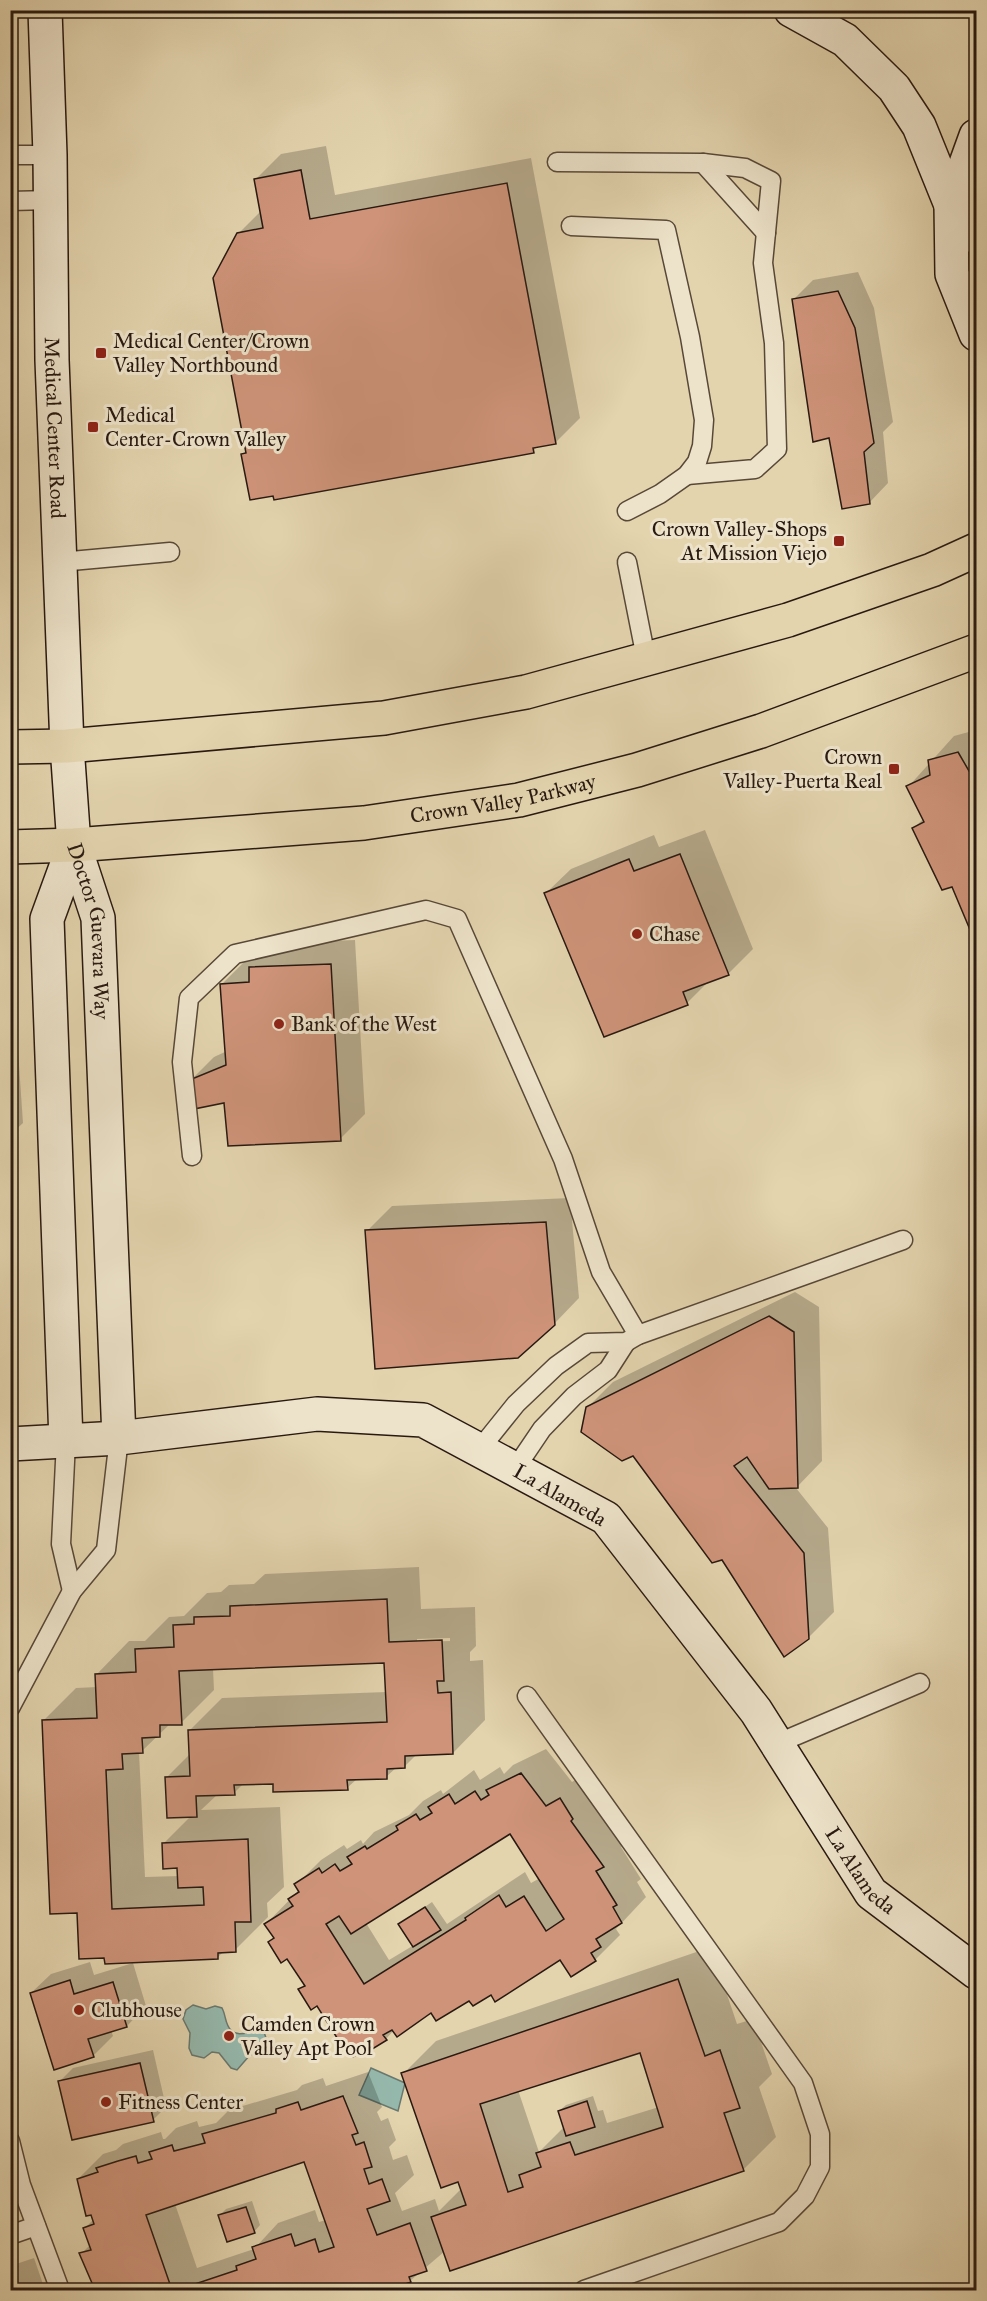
<svg xmlns="http://www.w3.org/2000/svg" width="987" height="2301" font-family="'IM FELL Great Primer',serif">
<rect width="100%" height="100%" fill="#e3d4ae"/>
<filter id="stains"><feTurbulence type="fractalNoise" baseFrequency=".00333" numOctaves="4"/><feColorMatrix values="0 0 0 0 .2 0 0 0 0 .09 0 0 0 0 .02 0 0 0 .5 -.17"/></filter>
<radialGradient id="worn" r=".72"><stop offset=".6" stop-color="#630" stop-opacity="0"/><stop offset="1" stop-color="#630" stop-opacity=".3"/></radialGradient>
<g fill="#95b8ac" stroke="#69786e" stroke-width="1.5">
<path d="M193,2005L206,2009L215,2006L222,2008C226,2015 225,2025 231,2030C240,2039 253,2028 264,2032L268,2044L265,2051L250,2055L237,2070L231,2068L219,2053L212,2052L204,2058L192,2055L189,2048L190,2033L183,2019L186,2010Z"/>
<path d="M371,2068L405,2083L398,2111L359,2095Z"/>
</g>
<g fill="#0003" fill-rule="evenodd">
<path d="M326,146L335,195L531,158L580,418L555,443L538,446L533,451L242,455L247,450L238,234L262,210L256,179L281,154Z"/>
<path d="M858,272L874,308L893,422L883,432L888,483L869,503L830,436L793,300L813,280Z"/>
<path d="M976,730V940L953,885L914,828L924,818L908,787L954,736Z"/>
<path d="M705,830L753,949L728,974L710,980L687,1003L546,893L571,869L654,835L659,847Z"/>
<path d="M10,933L23,1123L10,1135Z"/>
<path d="M355,940L365,1114L340,1139L225,1101L189,1082L214,1057L227,1051L222,984L247,959L260,958L275,943Z"/>
<path d="M570,1198L579,1298L554,1324L367,1231L392,1206Z"/>
<path d="M795,1292L819,1307L822,1461L796,1488L828,1528L834,1612L808,1638L722,1558L633,1454L588,1407L613,1382Z"/>
<path d="M419,1567L421,1609L475,1607L476,1646L470,1652V1661L483,1660L485,1720L453,1753L417,1754L405,1766L397,1767L386,1777L357,1779L347,1788L274,1782L244,1783L234,1793L218,1794L201,1810L280,1807L284,1887L267,1903L268,1917L235,1950L224,1951L217,1958L106,1956L79,1912L43,1721L76,1688L97,1687V1674L129,1641H145L169,1617L184,1616L207,1593L221,1592L229,1585L254,1584L265,1574ZM450,1638V1641L417,1642V1639ZM386,1661L387,1692L222,1698L189,1731L190,1754L166,1778L191,1816L164,1843L178,1867L179,1876L145,1877L139,1752L142,1751L171,1723H181L214,1690L213,1668Z"/>
<path d="M546,1749L572,1782L585,1774L628,1841L621,1847L641,1879L637,1882L646,1897L616,1929L620,1935L595,1960L560,1958L491,1993L431,2011L394,2030L386,2039L317,2004L300,1990L305,1984L266,1924L299,1890L296,1885L321,1860L344,1845L347,1849L361,1840L363,1844L374,1832L409,1815L423,1801L441,1790L443,1794L474,1770L480,1780L500,1767L504,1774L513,1765ZM511,1832L540,1878L531,1883L525,1872L447,1924L432,1902L400,1924L414,1945L389,1960L366,1923Z"/>
<path d="M711,1947L737,2024L753,2019L772,2074L759,2087L776,2137L743,2170L445,2251L410,2281L387,2282L375,2290H96L81,2254L91,2244L85,2228L94,2219L78,2179L103,2154L116,2150L123,2144L161,2132L163,2139H165L176,2128L197,2121L199,2127L216,2123L229,2110L297,2090L302,2085L323,2078L326,2086L368,2072L382,2107L377,2112L381,2121L388,2118L396,2140L389,2147L393,2160L407,2155L414,2175L395,2193L402,2211L435,2199L439,2211L462,2188L403,2074L436,2041ZM641,2052L659,2107L607,2123L603,2110L598,2111L593,2096L566,2105L559,2111L564,2127L539,2152L518,2090ZM305,2160L326,2220L319,2222L315,2210L278,2223L254,2249L197,2268L175,2204Z"/>
<path d="M90,1962L94,1975L133,1963L146,2006L127,2026L111,2030L113,2036L93,2056L31,1993L51,1974Z"/>
<path d="M153,2050L166,2107L153,2120L59,2082L73,2068Z"/>
<path d="M252,2201L260,2225L254,2232L220,2215L226,2209Z"/>
<path d="M34,2258L45,2290H10V2266Z"/>
</g>
<g fill="#ce9379" stroke="#281911" stroke-width="1.5" fill-rule="evenodd">
<path d="M301,170L310,219L507,183L556,444L533,448L534,453L274,500L273,496L250,500L241,454L246,453L213,278L237,233L263,228L254,179Z"/>
<path d="M838,291L855,328L874,443L864,452L870,504L842,509L829,438L813,442L792,299Z"/>
<path d="M958,752L976,783V944L952,887L942,890L912,828L924,822L906,786L930,775L928,760Z"/>
<path d="M680,854L729,975L683,992L688,1005L604,1037L544,893L629,859L634,871Z"/>
<path d="M331,964L341,1141L228,1146L224,1103L189,1110L187,1081L226,1065L220,984L249,982V967Z"/>
<path d="M546,1222L555,1325L518,1358L375,1369L365,1230Z"/>
<path d="M769,1316L794,1332L798,1488L769,1489L747,1457L734,1466L804,1553L809,1639L784,1657L722,1560L712,1563L633,1456L622,1461L581,1432L586,1407Z"/>
<path d="M387,1599L389,1642L442,1640L444,1681H437L438,1693L451,1692L453,1754L405,1756V1768L387,1769V1779L347,1780L348,1790L273,1792V1784L234,1785L235,1795L196,1796L197,1817L167,1818L165,1777L190,1776L188,1730L387,1722L384,1663L179,1671L182,1725H160V1737L142,1738L143,1753L122,1754L123,1769L106,1770L112,1909L204,1905L203,1887L178,1888L177,1868L163,1869L162,1843L248,1839L251,1922H235L236,1952L218,1953V1959L105,1964L104,1958L79,1959L77,1913L50,1914L42,1720L97,1718L95,1674L136,1672L135,1649L174,1647L173,1625L194,1624V1617L230,1616V1606Z"/>
<path d="M521,1773L546,1806L560,1798L573,1819L571,1821L604,1867L596,1871L617,1905L613,1907L622,1923L596,1939L601,1947L591,1953L596,1961L571,1977L560,1960L495,2002L491,1995L473,2006L469,2001L436,2021L431,2013L397,2037L392,2030L383,2035L387,2040L369,2051L367,2048L353,2057L341,2039L339,2041L317,2006L311,2010L298,1989L305,1986L287,1959L281,1963L268,1942L274,1938L264,1924L293,1906L288,1899L299,1892L294,1884L319,1868L322,1873L335,1864L340,1871L352,1864L347,1857L365,1846L367,1849L398,1830L396,1826L416,1814L420,1820L432,1813L428,1807L449,1794L455,1804L475,1791L481,1800L489,1795L486,1790ZM510,1834L564,1919L546,1931L524,1896L506,1907L499,1895L465,1918L466,1920L364,1984L326,1924L339,1916L351,1934Z"/>
<path d="M425,1907L441,1930L413,1947L398,1924Z"/>
<path d="M678,1979L705,2056L720,2050L740,2108L724,2113L744,2171L450,2271L431,2217L466,2205L458,2182L441,2188L401,2073ZM640,2053L663,2127L575,2155L570,2142L536,2153L541,2167L519,2175L523,2187L508,2192L480,2104Z"/>
<path d="M70,1980L74,1994L113,1982L127,2027L88,2039L94,2057L54,2070L30,1993Z"/>
<path d="M140,2063L154,2122L72,2140L58,2081Z"/>
<path d="M343,2096L358,2133L352,2135L356,2145L364,2142L372,2167L364,2169L369,2184L382,2179L390,2201L367,2209L377,2235L410,2223L427,2271L409,2277L411,2282L388,2290L386,2284L371,2290H177L237,2270L236,2266L256,2259L252,2247L291,2234L295,2246L315,2239L319,2252L334,2247L304,2162L146,2215L172,2290H95L79,2253L91,2250L83,2228L94,2224L91,2215L86,2216L77,2179L98,2172L96,2168L118,2161L136,2156L138,2163L152,2159L149,2152L172,2145L174,2151L205,2143L202,2134L276,2113V2109L298,2102L301,2110Z"/>
<path d="M587,2101L595,2127L566,2136L558,2111Z"/>
<path d="M246,2207L255,2233L227,2242L218,2215Z"/>
</g>
<g fill="none" stroke-linecap="round" stroke-linejoin="round">
<defs>
<g id="lane">
<path d="M10,155H50"/>
<path d="M557,162L703,163L745,168L771,181L763,263L774,343L777,449L755,469L687,475"/>
<path d="M703,163L766,233"/>
<path d="M10,201L51,200"/>
<path d="M571,226L666,230L690,337L704,420L702,446L697,462L687,475L660,494L627,511"/>
<path d="M60,562L170,552"/>
<path d="M627,562L646,658"/>
<path d="M192,1156L182,1062L189,998L235,954L426,910L457,919L563,1159L601,1272L638,1335"/>
<path d="M66,1441L61,1544L72,1591"/>
<path d="M479,1450L516,1404L556,1366L588,1343L626,1342L638,1335L903,1240"/>
<path d="M515,1469L542,1429L574,1396L608,1370L626,1342"/>
<path d="M527,1696L803,2083L820,2134V2167L805,2196L779,2222L584,2290"/>
<path d="M10,1708L72,1591L106,1550L119,1438"/>
<path d="M776,1744L920,1683"/>
<path d="M10,2141L21,2185L60,2290"/>
<path d="M10,2235L36,2226"/>
</g>
<g id="secondary">
<path id="s1" d="M45,10L50,155L52,360L67,746L74,845L98,918L119,1438"/>
<path d="M791,10L845,40L894,88L919,126L951,205L976,237"/>
<path d="M976,136L951,205L952,274L976,334"/>
<path d="M66,1441L47,919L74,845"/>
<path id="s2" d="M10,1444L119,1438L317,1414L423,1420L606,1518L756,1711L871,1893L976,1972"/>
</g>
<g id="primary">
<path d="M10,747L67,746L384,718L526,692L788,620L932,570L976,550"/>
<path id="s3" d="M10,847L74,845L364,823L519,800L637,770L761,731L976,651"/>
</g>
</defs>
<use href="#lane" stroke="#574838" stroke-width="21"/>
<use href="#secondary" stroke="#281911" stroke-width="36"/>
<use href="#primary" stroke="#281911" stroke-width="36"/>
<use href="#lane" stroke="#ede3ca" stroke-width="18"/>
<use href="#secondary" stroke="#ede3ca" stroke-width="33"/>
<use href="#primary" stroke="#e3d4ae" stroke-width="33"/>
</g>
<g fill="#8f2418" stroke="#ede3ca" stroke-width="2">
<rect x="95" y="347" width="12" height="12" rx="3"/>
<rect x="87" y="421" width="12" height="12" rx="3"/>
<rect x="833" y="535" width="12" height="12" rx="3"/>
<rect x="888" y="763" width="12" height="12" rx="3"/>
<circle cx="637" cy="934" r="6"/>
<circle cx="279" cy="1024" r="6"/>
<circle cx="79" cy="2010" r="6"/>
<circle cx="229" cy="2036" r="6"/>
<circle cx="106" cy="2102" r="6"/>
</g>
<g text-anchor="middle" stroke-width="6" stroke-linejoin="round" paint-order="stroke">
<g font-size="21" fill="#281911" stroke="#ede3ca" text-anchor="start">
<text x="113" y="348">Medical Center/Crown<tspan x="113" dy="24">Valley Northbound</tspan></text>
<text x="105" y="422">Medical<tspan x="105" dy="24">Center-Crown Valley</tspan></text>
<text x="827" y="536" text-anchor="end">Crown Valley-Shops<tspan x="827" dy="24">At Mission Viejo</tspan></text>
<text x="882" y="764" text-anchor="end">Crown<tspan x="882" dy="24">Valley-Puerta Real</tspan></text>
<text x="649" y="941">Chase</text>
<text x="291" y="1031">Bank of the West</text>
<text x="91" y="2017">Clubhouse</text>
<text x="241" y="2031">Camden Crown<tspan x="241" dy="24">Valley Apt Pool</tspan></text>
<text x="118" y="2109">Fitness Center</text>
</g>
<g font-size="21" fill="#281911" stroke="#ede3ca">
<text dy="7" stroke="none"><textPath href="#s1" startOffset="418">Medical Center Road</textPath></text>
<text dy="7" stroke="none"><textPath href="#s3" startOffset="496">Crown Valley Parkway</textPath></text>
<text dy="7" stroke="none"><textPath href="#s1" startOffset="924">Doctor Guevara Way</textPath></text>
<text transform="translate(560 1495) rotate(30)" y="7">La Alameda</text>
<text dy="7" stroke="none"><textPath href="#s2" startOffset="1058">La Alameda</textPath></text>
</g>
</g>
<rect width="987" height="2301" fill="none" stroke="#e3d4ae" stroke-width="36"/>
<rect x="12" y="12" width="963" height="2277" fill="none" stroke="#281911" stroke-width="3"/>
<rect x="18" y="18" width="951" height="2265" fill="none" stroke="#281911" stroke-width="1.5"/>
<rect width="100%" height="100%" filter="url(#stains)"/>
<rect width="100%" height="100%" fill="url(#worn)"/>
</svg>
